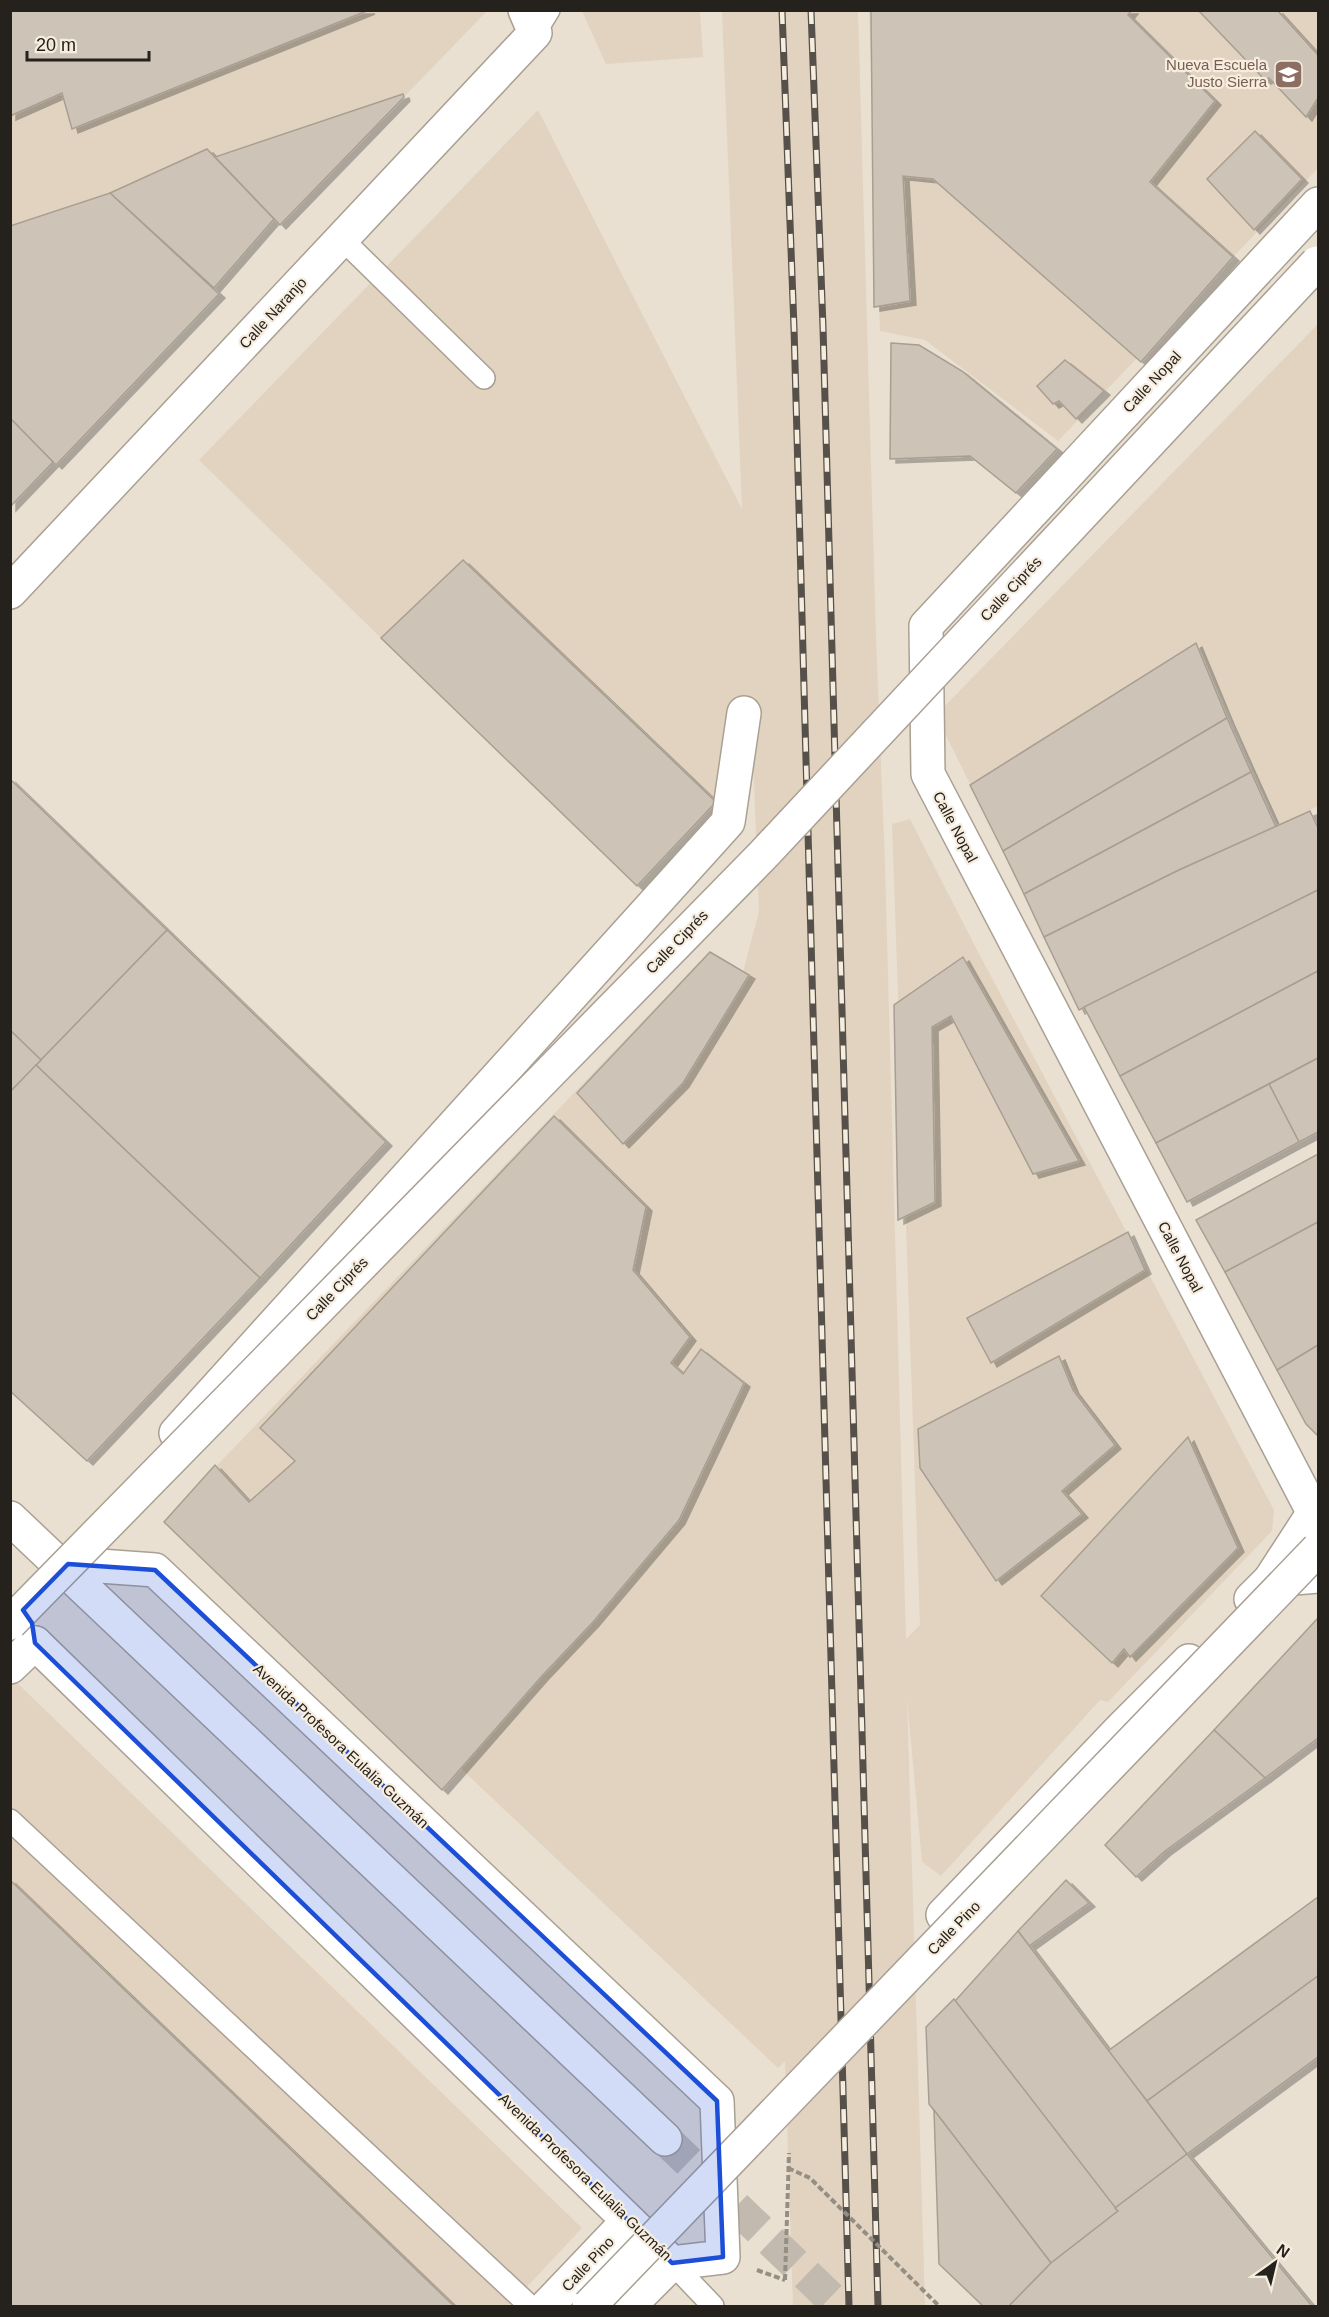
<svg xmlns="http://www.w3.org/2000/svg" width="1329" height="2317" font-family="Arial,sans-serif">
<defs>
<filter id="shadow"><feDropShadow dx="6" dy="4" stdDeviation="0" flood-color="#0004"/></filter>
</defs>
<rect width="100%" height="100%" fill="#e9e0d2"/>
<g fill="#e1d3c0">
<path d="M10,11H487L404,97L403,95L215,157L207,149L110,193L11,226Z"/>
<path d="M582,11H700L703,57L606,64Z"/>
<path d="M722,11H858L876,637L885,864L906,1639L920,1625L892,824L910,819L976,948L1274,1510L1272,1531L1108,1702L1100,1700L941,1876L922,1862L907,1699L925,2306H793L785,2061L778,2068L455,1763L328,1648L180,1504L708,953L743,972L759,911L753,758L713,799L463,560L381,638L199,460L538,110L742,509Z"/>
<path d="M869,11H1318V168L1058,441L925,340L880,331Z"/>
<path d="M1318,324V806L1278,826L1199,646L971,786L936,715Z"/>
<path d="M12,1678L582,2228L509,2306H11L10,1680Z"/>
</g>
<g fill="#cdc3b6" stroke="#a89f92" stroke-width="1.5" filter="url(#shadow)">
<path d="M10,10H369L72,129L62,93L10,116Z"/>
<path d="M871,10H1132L1128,15L1215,101L1150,182L1233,257L1141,362L933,179L903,176L910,301L874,307Z"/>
<path d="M1198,10H1277L1318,55V98L1306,117L1269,78L1265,80Z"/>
<path d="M403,94L404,97L280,225L215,157Z"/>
<path d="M1255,131L1302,179L1254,230L1207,179Z"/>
<path d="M207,149L274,219L214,288L110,193Z"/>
<path d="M110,193L219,294L56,465L10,418V226Z"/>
<path d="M891,343L919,345L962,371L1057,449L1016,493L970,456L890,459Z"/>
<path d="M1065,360L1104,391L1076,419L1059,401L1053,404L1037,386Z"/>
<path d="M10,418L53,462L10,507Z"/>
<path d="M463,560L716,802L637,886L381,638Z"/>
<path d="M1196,643L1227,718L1003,851L970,785Z"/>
<path d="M1227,718L1251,772L1024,894L1003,851Z"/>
<path d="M1251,772L1276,827L1179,870L1044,937L1024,894Z"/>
<path d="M10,779L167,930L41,1060L10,1030Z"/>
<path d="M1310,811L1318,828V890L1079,1010L1044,937L1179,870Z"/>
<path d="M1318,890V971L1120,1076L1084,1007Z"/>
<path d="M167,930L386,1142L260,1278L36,1065Z"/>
<path d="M710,952L749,975L683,1083L623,1144L577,1093Z"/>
<path d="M963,957L1079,1161L1033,1174L951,1016L932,1027L935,1202L898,1220L894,1005Z"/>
<path d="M1318,971V1058L1156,1143L1120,1076Z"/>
<path d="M10,1030L41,1060L10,1092Z"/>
<path d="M1318,1058V1132L1299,1142L1269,1084Z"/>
<path d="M36,1065L260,1278L87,1461L10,1391V1092Z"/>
<path d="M1269,1084L1299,1142L1187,1202L1156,1143Z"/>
<path d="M554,1116L646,1207L633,1270L690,1337L671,1363L683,1374L701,1349L744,1383L679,1520L593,1622L541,1677L442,1790L164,1522L215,1465L249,1502L295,1461L260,1428Z"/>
<path d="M1318,1154V1222L1225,1272L1196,1220Z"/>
<path d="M1318,1222V1345L1277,1370L1225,1272Z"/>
<path d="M1128,1232L1145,1270L991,1363L967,1318Z"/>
<path d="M1318,1345V1436L1306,1424L1277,1370Z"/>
<path d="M1059,1356L1073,1390L1115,1445L1062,1491L1082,1514L996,1581L920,1468L918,1429Z"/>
<path d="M1188,1437L1238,1548L1130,1657L1124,1649L1112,1663L1041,1596Z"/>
<path d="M1318,1618V1738L1265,1778L1214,1730Z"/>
<path d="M1214,1730L1265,1778L1165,1851L1136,1877L1105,1845Z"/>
<path d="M10,1880L454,2306H10Z"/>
<path d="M1066,1880L1089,1903L1029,1946L1018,1931Z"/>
<path d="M1318,1897V1976L1147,2101L1108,2051Z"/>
<path d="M1018,1931L1187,2154L1115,2208L955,2001Z"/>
<path d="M1318,1976V2057L1187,2154L1147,2101Z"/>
<path d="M954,1999L1118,2211L1051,2263L929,2104L926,2027Z"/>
<path d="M934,2110L1051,2263L1009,2306H983L939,2264Z"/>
<path d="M1187,2154L1312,2306H1009L1051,2263L1118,2211L1115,2208Z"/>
</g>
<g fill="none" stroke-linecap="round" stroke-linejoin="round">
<path stroke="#c2baae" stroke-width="33" stroke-dasharray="33 16" stroke-linecap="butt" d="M665,2139L839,2306"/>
<defs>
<g id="service">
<path d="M535,33L549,10"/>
<path d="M342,239L484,378"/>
<path d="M10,1820L530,2306"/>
<path d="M672,2263L713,2306"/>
</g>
<g id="minor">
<path d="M1318,204L926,626L928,774L1318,1521"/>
<path d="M10,592L535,33L525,10"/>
<path d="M176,1433L728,822L744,713"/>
<path d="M1270,1580L1318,1576"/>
<path d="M1251,1599L1270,1580L1318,1506"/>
<path d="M35,1643L672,2263L723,2257L717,2101L155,1570L58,1563"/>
<path d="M10,1667L35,1643"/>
<path d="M943,1915L1121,1729L1189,1661"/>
<path d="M547,2306L628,2221"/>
<path d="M629,2306L672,2263"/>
</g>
<path id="secondary" d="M10,1518L665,2139"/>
</defs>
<use href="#service" stroke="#a9a093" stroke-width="24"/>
<use href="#minor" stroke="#a9a093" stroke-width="36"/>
<use href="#secondary" stroke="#a9a093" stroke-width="36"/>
<path stroke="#948e83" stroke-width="4" stroke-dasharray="6 3" stroke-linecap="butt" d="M757,2270L785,2280"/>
<use href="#service" stroke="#fff" stroke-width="21"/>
<use href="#minor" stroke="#fff" stroke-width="33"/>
<use href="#secondary" stroke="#fff" stroke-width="33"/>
<defs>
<g id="rail">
<path d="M782,10L794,328L849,2306"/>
<path d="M811,10L823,327L878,2306"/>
</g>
</defs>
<use href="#rail" stroke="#555049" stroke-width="7"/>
<use href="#rail" stroke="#f6eddf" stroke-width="4.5" stroke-dasharray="14" stroke-linecap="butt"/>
<defs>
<g id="minor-bridge">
<path d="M10,1623L763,855L1317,263"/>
<path d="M589,2306L1318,1549"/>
</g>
</defs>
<use href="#minor-bridge" stroke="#a9a093" stroke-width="36" stroke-linecap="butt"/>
<g stroke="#948e83" stroke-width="4" stroke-dasharray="6 3" stroke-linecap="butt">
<path d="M788,2168L810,2178L939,2306"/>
<path d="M785,2280L789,2153"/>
</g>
<use href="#minor-bridge" stroke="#fff" stroke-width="33"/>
</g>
<path fill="#1d4ed8" fill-opacity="0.2" stroke="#1d4ed8" stroke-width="4.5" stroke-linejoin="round" d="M68,1564L155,1570L717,2101L723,2257L672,2263L35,1643L32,1623L23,1610Z"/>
<defs>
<symbol id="school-square" viewBox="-11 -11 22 22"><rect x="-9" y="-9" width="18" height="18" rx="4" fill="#8d6e63" stroke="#f6eddf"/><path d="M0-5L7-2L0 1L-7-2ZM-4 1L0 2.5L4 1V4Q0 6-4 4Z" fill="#fff"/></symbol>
</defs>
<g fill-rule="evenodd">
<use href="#school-square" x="1272" y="58" width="33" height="33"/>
</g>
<g text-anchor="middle" stroke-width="4.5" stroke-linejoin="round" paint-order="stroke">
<g font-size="15" fill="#785e54" stroke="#f6eddf" text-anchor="end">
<text x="1267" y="70">Nueva Escuela<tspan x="1267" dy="17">Justo Sierra</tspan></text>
</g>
<g font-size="15" fill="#25211c" stroke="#f6eddf">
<text transform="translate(273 313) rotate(-47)" y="5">Calle Naranjo</text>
<text transform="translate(1152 382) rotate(-47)" y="5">Calle Nopal</text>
<text transform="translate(1011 589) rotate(-47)" y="5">Calle Ciprés</text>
<text transform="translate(955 827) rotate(62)" y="5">Calle Nopal</text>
<text transform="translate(677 942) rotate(-46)" y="5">Calle Ciprés</text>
<text transform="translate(1180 1257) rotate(62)" y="5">Calle Nopal</text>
<text transform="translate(337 1289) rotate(-46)" y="5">Calle Ciprés</text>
<text transform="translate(341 1746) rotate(43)" y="5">Avenida Profesora Eulalia Guzmán</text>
<text transform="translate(954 1928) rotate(-46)" y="5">Calle Pino</text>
<text transform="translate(585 2177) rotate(44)" y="5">Avenida Profesora Eulalia Guzmán</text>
<text transform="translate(588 2264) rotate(-47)" y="5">Calle Pino</text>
</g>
</g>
<rect width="1329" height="2317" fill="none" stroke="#25211c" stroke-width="24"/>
<g transform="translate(1275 2263) rotate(34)" stroke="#f6eddf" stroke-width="4.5" paint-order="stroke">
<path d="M0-4.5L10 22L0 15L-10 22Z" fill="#25211c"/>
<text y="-9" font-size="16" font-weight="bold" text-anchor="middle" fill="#25211c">N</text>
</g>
<path d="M27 51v9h122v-9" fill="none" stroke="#25211c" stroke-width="3"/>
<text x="36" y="51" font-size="18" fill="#25211c" stroke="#f6eddf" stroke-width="4.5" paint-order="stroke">20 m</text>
</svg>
